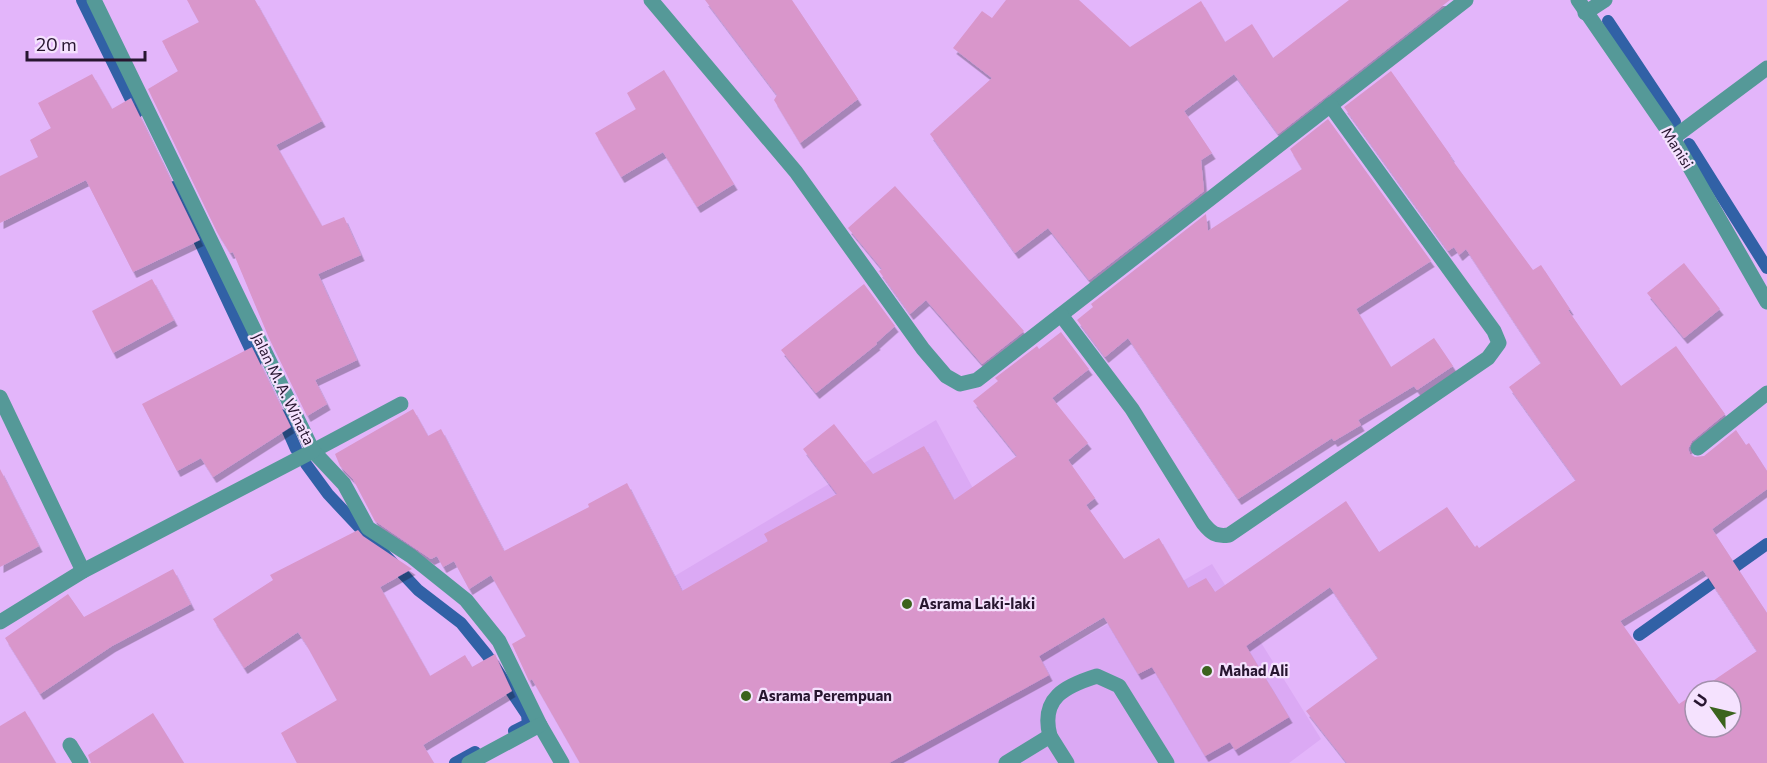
<svg xmlns="http://www.w3.org/2000/svg" width="1767" height="763" font-family="Commissioner,sans-serif">
<defs>
<filter id="shadow"><feDropShadow dx="3.5" dy="6" stdDeviation="0" flood-color="#0004"/></filter>
</defs>
<rect width="100%" height="100%" fill="#e3b5fa"/>
<path fill="#dba9f4" d="M936,420L1061,651L1212,564L1321,739L1289,763H678L596,623Z"/>
<g fill="none" stroke-linecap="round" stroke-linejoin="round">
<g stroke="#3161a6" stroke-width="12">
<path d="M82,0L137,112"/>
<path d="M1608,21L1675,122"/>
<path d="M1689,144L1767,268"/>
<path d="M174,187L256,361"/>
<path d="M281,415L296,449"/>
<path d="M306,464L328,494L418,590L461,623L487,655L527,715L528,724L514,731"/>
<path d="M1639,635L1767,544"/>
<path d="M455,763L475,752"/>
</g>
</g>
<g fill="#d996cb" fill-rule="evenodd" filter="url(#shadow)">
<path d="M187,0H255L322,121L276,145L322,226L344,217L361,255L318,274L357,360L315,380L327,404L307,416L269,338L233,252L230,253L217,232L148,89L178,71L162,41L199,22Z"/>
<path d="M705,0H792L858,99L800,143L774,100L777,95Z"/>
<path d="M1006,0H1079L1130,47L1201,1L1225,42L1252,24L1273,58L1349,0H1450L1278,134L1234,74L1184,111L1212,153L1201,160L1204,191L1089,280L1048,228L1015,253L930,134L992,78L953,48L982,11L992,18Z"/>
<path d="M664,70L734,184L697,207L663,152L621,177L595,133L636,109L627,93Z"/>
<path d="M1391,71L1451,156L1450,157L1533,270L1541,265L1570,309L1568,310L1621,386L1676,346L1725,414L1692,441L1688,449L1690,454L1695,457L1704,456L1736,430L1746,445L1749,443L1767,471V489L1712,529L1767,613V763H1347L1306,711L1378,658L1330,587L1246,646L1289,717L1235,750L1230,742L1205,756L1152,667L1138,674L1104,617L1039,656L1049,675L889,763H580L532,679L529,681L512,644L526,636L491,575L469,589L454,561L443,567L437,556L431,559L375,521L353,479L340,466L335,454L413,409L428,436L441,429L504,551L589,507L588,504L627,483L682,591L768,541L764,534L837,494L803,449L834,424L873,474L924,446L954,500L1017,456L973,401L998,381L995,378L1037,346L1039,349L1061,332L1089,369L1052,398L1088,443L1068,460L1095,498L1086,505L1124,559L1159,538L1188,588L1206,578L1215,592L1346,501L1379,552L1447,507L1475,547L1477,545L1479,548L1576,480L1509,387L1541,363L1466,249L1459,255L1454,247L1448,251L1344,107ZM1703,570L1757,651L1698,691H1731V727H1695V693L1679,704L1620,621Z"/>
<path d="M92,74L112,109L131,98L200,240L133,272L86,180L0,223V176L38,157L30,140L51,128L38,103Z"/>
<path d="M1328,119L1431,261L1356,309L1391,367L1434,338L1453,366L1417,390L1414,386L1358,420L1361,425L1334,441L1332,438L1238,499L1128,338L1105,357L1077,320L1093,307L1091,304L1206,214L1208,231L1302,169L1290,149Z"/>
<path d="M895,186L1024,331L982,364L926,300L910,314L879,271L882,269L848,228Z"/>
<path d="M1684,263L1720,309L1684,338L1647,293Z"/>
<path d="M152,279L174,320L113,353L92,311Z"/>
<path d="M864,284L895,326L876,343L877,344L816,393L781,350Z"/>
<path d="M252,347L291,427L213,477L201,458L177,471L142,404Z"/>
<path d="M0,469L39,546L0,567Z"/>
<path d="M358,530L363,536L412,569L380,587L430,676L465,655L472,667L495,654L512,691L423,745L434,763H297L281,733L337,700L306,644L298,632L244,668L213,619L273,580L270,575Z"/>
<path d="M173,569L191,604L112,646L40,694L5,638L68,594L84,617Z"/>
<path d="M25,711L56,763H0V726Z"/>
<path d="M153,713L184,763H91L88,755Z"/>
</g>
<g fill="none" stroke-linecap="round" stroke-linejoin="round">
<g stroke="#559998" stroke-width="15">
<path d="M313,451L401,404"/>
<path d="M1050,736C1040,698 1065,686 1097,676L1119,686L1167,763"/>
<path d="M1006,763L1050,736L1067,763"/>
</g>
<g stroke="#559998" stroke-width="15">
<path d="M94,0L313,451L344,484L368,528L411,556L466,600L499,641L540,725L562,763"/>
<path d="M651,0L796,172L923,349L946,376L960,384L977,380L1466,0"/>
<path d="M1578,0L1673,138L1767,302"/>
<path d="M1585,13L1605,0"/>
<path d="M1673,138L1767,68"/>
<path d="M1061,315L1132,409L1203,523C1211,533 1216,537 1229,535L1488,358L1499,343L1494,331L1330,105"/>
<path d="M0,397L83,571"/>
<path d="M1698,448L1767,393"/>
<path d="M0,622L83,571L313,451"/>
<path d="M70,745L81,763"/>
<path d="M469,763L540,725"/>
</g>
</g>
<g fill="#3b631d" stroke="#f5e2fe" stroke-width="2">
<circle cx="907" cy="604" r="6"/>
<circle cx="1207" cy="671" r="6"/>
<circle cx="746" cy="696" r="6"/>
</g>
<g text-anchor="middle" stroke-width="4.5" stroke-linejoin="round" paint-order="stroke">
<g font-size="15" fill="#281630" stroke="#f5e2fe">
<text transform="translate(1677 148) rotate(58)" y="5">Manisi</text>
<text transform="translate(283 389) rotate(64)" y="5">Jalan M. A. Winata</text>
</g>
<g font-size="15" font-weight="bold" fill="#281630" stroke="#f5e2fe" text-anchor="start">
<text x="919" y="609">Asrama Laki-laki</text>
<text x="1219" y="676">Mahad Ali</text>
<text x="758" y="701">Asrama Perempuan</text>
</g>
</g>
<g transform="translate(1713 709) rotate(304)"><circle r="28" fill="#f5e2fe" stroke="#a390ac" stroke-width="1.5"/>
<path d="M0-4.5L10 22L0 15L-10 22Z" fill="#3b631d"/>
<text y="-9" font-size="16" font-weight="bold" text-anchor="middle" fill="#281630">U</text>
</g>
<path d="M27 51v9h118v-9" fill="none" stroke="#281630" stroke-width="3"/>
<text x="36" y="51" font-size="18" fill="#281630" stroke="#f5e2fe" stroke-width="4.5" paint-order="stroke">20 m</text>
</svg>
